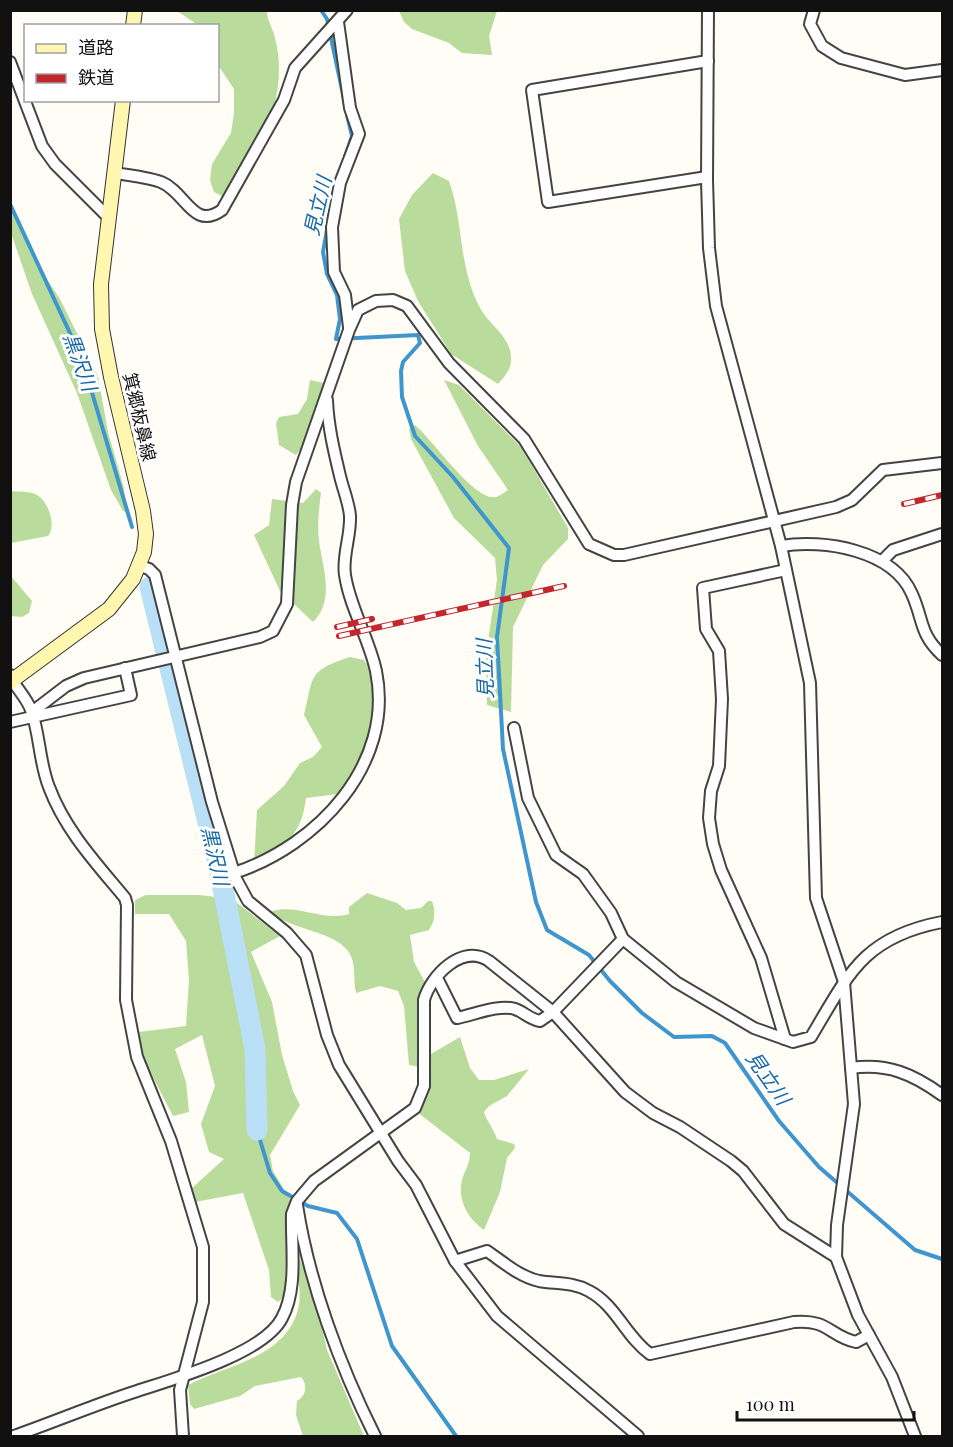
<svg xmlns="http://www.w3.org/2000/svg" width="953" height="1447" font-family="'Playfair Display','Noto Sans JP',serif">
<rect width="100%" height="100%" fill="#fffdf5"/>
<g fill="#b9dc9c">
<path d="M177,11H267C267,21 273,28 275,38C281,60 280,84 274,106L224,197L214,192L210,180L212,164L231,133L234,113V89L218,65V26L198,25Z"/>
<path d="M399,11H497L489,36L492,55L462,53L449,43L412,29L404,22Z"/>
<path d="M433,173L449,181C464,223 458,265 479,306C488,325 512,336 511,360C511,370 504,377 498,384L451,354L418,301L405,271L399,219L412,195Z"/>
<path d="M10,201L34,260L60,299L98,376L108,432L124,488L126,512L123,511L111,490L77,393L32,294L11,233Z"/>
<path d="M310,380L324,383L302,447L296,455L279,445L276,423L279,417L298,414L307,399Z"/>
<path d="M444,380L459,385L521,447L568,528V539L543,565L513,627L511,712L487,705L486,655L497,580L495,558L454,518L411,439L409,429L415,425C433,440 475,502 496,497C500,496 505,492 508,490L478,446Z"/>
<path d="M316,489L321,493C319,508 317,526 319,541C323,568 335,601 313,622L280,591L254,535L269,525L272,499L303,503Z"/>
<path d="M10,491C18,492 28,491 35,494C48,499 57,526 48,536L11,543Z"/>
<path d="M11,576L32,601L29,613L22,617L11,616Z"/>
<path d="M350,657L364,660C389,695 364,765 338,794L306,798C301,838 286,842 254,863L257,810L284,786L300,763L313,757L322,747L304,715C314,676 307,671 350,657Z"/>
<path d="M367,893L397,903L406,910L421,908L428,901H432C436,912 435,921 429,930L410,935L414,962L426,984L420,1067L409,1065L404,1006L398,991L380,986L356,993C353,980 356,968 351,956C340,930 284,930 272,911C299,904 323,922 349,914V907Z"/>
<path d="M146,895H199L232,899L280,936L251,952L272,1002L282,1055L293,1091L300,1105L270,1155L273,1171L291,1201L287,1217L285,1296L278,1302L271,1297L269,1270L243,1193L195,1202L192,1188L224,1159L209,1152L201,1124L215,1086L202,1035L175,1049L186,1082L189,1112L173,1116L143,1058L139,1032L186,1026L189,980L186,941L169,914H135V900Z"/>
<path d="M460,1037L470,1068L479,1080H494L529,1069L507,1096L489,1106L484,1112C485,1118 494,1129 497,1139L514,1144L515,1148L507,1158L500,1192L484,1230C468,1219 457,1200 462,1180C465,1170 470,1164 470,1153L417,1112L431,1054Z"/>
<path d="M300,1259L316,1301L327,1350L364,1436H303L296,1415L297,1401C306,1396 308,1385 301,1377L255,1386L240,1396L194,1409L190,1404L188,1385C226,1365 286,1358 298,1309C303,1293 295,1273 300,1259Z"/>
</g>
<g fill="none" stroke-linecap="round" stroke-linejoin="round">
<g stroke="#3f96cf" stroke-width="4">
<path d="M321,10L327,19L344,99"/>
<path d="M345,157L352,136L347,115"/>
<path d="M333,196L323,252L327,274L337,295L340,319L336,339L418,335L420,343L403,362L401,371L402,397L415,436L453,477L509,548L497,637L503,749L536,902L547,930L589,955L610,981L642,1013L674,1037L712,1036L725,1043L779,1121L819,1167L915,1250L942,1259"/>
<path d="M10,204L82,359L132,527"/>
<path d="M257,1130L270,1173L282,1191L308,1206L337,1213L357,1239L392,1346L456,1436"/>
</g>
<path stroke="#b9e0f7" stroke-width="21" d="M150,587L218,863L255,1049L257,1130"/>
<defs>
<g id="street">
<path d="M708,10L707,180L709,248L716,306L781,546L810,683L816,898L844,982L854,1104L837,1225L836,1257L858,1315L892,1377L915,1436"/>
<path d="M814,10L810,24L822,46L841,58L905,75L942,70"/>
<path d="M338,22L350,108L359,134L340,183L332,227L334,272L345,295L349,327"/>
<path d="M10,62L42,146L55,164L109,218"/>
<path d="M114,173C129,175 147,177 161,182C186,192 193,231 222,210L284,100L295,68L347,10"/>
<path d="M707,177L548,202L532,90L708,61"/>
<path d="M781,546C824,539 893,550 912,594C924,621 919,633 942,655"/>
<path d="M883,560L893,550L942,534"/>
<path d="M140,566L149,569L155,575L212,802L236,879L248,901L287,933L306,955L327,1035L339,1065L398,1161L416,1185L455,1261L497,1316L638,1436"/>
<path d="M10,675C13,685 26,696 31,710C40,734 39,762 49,787C65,830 96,863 125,898L127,905L126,1000L137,1057L171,1141L203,1247V1302L180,1390L183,1436"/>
<path d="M32,712L66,686L84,678L260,637L273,631L287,604L292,505L296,482L349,330L358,310L376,301L393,300L407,306L449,363L524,439L589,544L614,555H624L836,507L852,500L883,470L942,463"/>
<path d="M10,722L131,695L125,668"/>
<path d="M514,728L528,798L556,855L583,874L611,913L623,939L676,982L754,1028L793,1042L811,1037C849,973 864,937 942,922"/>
<path d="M234,873C317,846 395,764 376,671C369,638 350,608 345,575C342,556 351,536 350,516C349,503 343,489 340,476C334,451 328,426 327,400"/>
<path d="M437,978L457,1018C473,1015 499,1004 515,1009C524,1012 529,1019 540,1021L553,1012L623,939"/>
<path d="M785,1039L761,958L721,870L713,844L709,818L711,791L719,766L722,699L719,651L706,629L703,588L786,570"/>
<path d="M851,1068C888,1063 913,1074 942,1095"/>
<path d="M297,1205C309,1283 340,1366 375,1436"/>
<path d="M455,1261L487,1251C503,1262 520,1277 539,1281C556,1284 573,1282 589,1291C616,1305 626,1337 650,1354L794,1322C829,1319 829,1336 856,1342L869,1335"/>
<path d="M14,1436C54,1422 94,1405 134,1392C170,1380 264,1354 282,1318C298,1289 291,1246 292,1214L297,1201L314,1181L415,1108L424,1086V1000C431,975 463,943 489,961L553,1012L625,1092L653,1113L680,1127L731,1161L743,1171L784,1224L836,1257"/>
</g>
<g id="secondary">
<path d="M133,26L135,10"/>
<path d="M10,682L109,609L133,579L144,552L146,534L143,511L111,377L102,329L101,284L123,100"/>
</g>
</defs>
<use href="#street" stroke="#444" stroke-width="14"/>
<use href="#secondary" stroke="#333" stroke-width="16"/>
<use href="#street" stroke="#fff" stroke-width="10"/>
<use href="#secondary" stroke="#fff6b0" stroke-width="14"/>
<defs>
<g id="rail">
<path d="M904,504L942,495"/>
<path d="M337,627L372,619"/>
<path d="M339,636L564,586"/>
</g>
</defs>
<use href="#rail" stroke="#c4262e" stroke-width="6"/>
<use href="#rail" stroke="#fff" stroke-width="4" stroke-dasharray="11" stroke-linecap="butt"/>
</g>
<g text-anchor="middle" stroke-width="6" stroke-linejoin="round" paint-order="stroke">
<g font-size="18" fill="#111" stroke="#fff">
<text transform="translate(139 417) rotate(77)" y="6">箕郷板鼻線</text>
</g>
<g font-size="20" font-style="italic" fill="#1768a6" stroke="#fff">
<text transform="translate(318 206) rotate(-77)" y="7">見立川</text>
<text transform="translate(80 362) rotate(70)" y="7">黒沢川</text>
<text transform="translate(485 669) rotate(-92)" y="7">見立川</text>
<text transform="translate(215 856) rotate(77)" y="7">黒沢川</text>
<text transform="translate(768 1078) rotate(55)" y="7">見立川</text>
</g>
</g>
<rect width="953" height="1447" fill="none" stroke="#111111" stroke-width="24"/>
<rect x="24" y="24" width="195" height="78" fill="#ffffff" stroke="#a0a0a0" stroke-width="1.5"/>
<rect x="36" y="44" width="30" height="9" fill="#fff6b0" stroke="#a0a0a0" stroke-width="1.5"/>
<text x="78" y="54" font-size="18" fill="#111111">道路</text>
<rect x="36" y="74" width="30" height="9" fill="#c4262e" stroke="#a0a0a0" stroke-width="1.5"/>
<text x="78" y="84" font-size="18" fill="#111111">鉄道</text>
<path d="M737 1411v9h177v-9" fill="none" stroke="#111111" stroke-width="3"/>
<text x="746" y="1411" font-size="18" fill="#111111" stroke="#ffffff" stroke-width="4.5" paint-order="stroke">100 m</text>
</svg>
